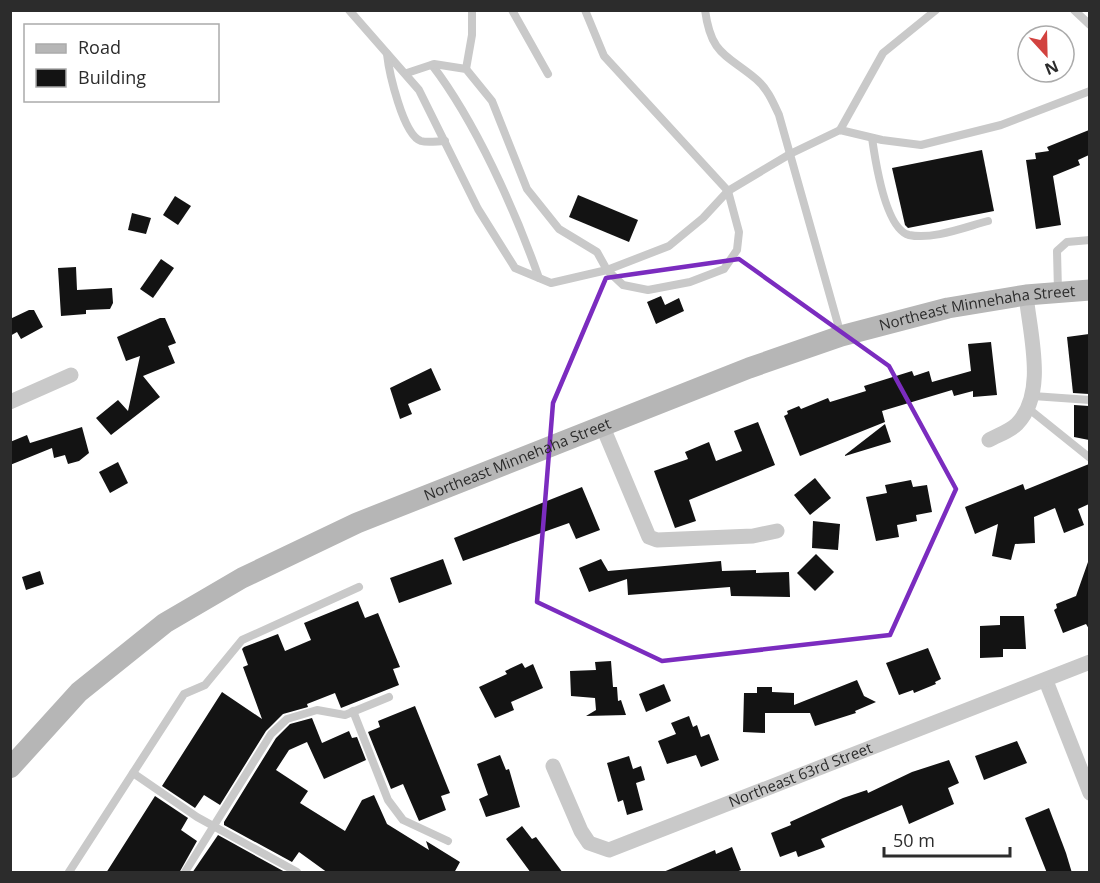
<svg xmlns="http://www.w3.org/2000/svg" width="1100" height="883" font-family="'Open Sans',sans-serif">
<rect width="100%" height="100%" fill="#fff"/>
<g fill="#131313">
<path d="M1089,130V155L1078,160L1080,165L1053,176L1061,225L1036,229L1026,160L1036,159L1035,153L1049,151L1047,147Z"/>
<path d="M982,150L994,211L908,228L905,225L892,168Z"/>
<path d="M578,195L638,220L629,242L569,217Z"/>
<path d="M175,196L191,206L178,225L163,215Z"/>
<path d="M132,213L151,218L146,234L128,230Z"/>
<path d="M161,259L174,268L153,298L140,289Z"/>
<path d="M76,267L77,290L112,288L113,303L110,309L86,310V314L61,316L58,268Z"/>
<path d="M661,296L665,305L679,298L684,311L656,324L647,302Z"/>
<path d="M29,310H34L43,327L21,339L17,332L10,336V319Z"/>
<path d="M160,318H165L176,343L168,346L175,363L143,376L160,397L111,435L96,418L118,400L128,411L140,356L126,361L117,337Z"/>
<path d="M1089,334V394L1073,393L1067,337Z"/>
<path d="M991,342L997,395L973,397V391L954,396L952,390L882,411L885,422L800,456L784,416L788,414L787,411L799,406L801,409L828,398L830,402L866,391L864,386L912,371L914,376L929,371L932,382L971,371L968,344Z"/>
<path d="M431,368L441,390L408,404L412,414L400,419L390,388Z"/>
<path d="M1074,405L1089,406V440L1074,437Z"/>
<path d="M758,422L775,465L689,500L696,521L675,528L654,471L688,459L685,452L709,442L716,461L742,451L734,431Z"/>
<path d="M885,424L891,442L845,456V455Z"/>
<path d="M82,427L89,453L79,461L68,464L65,455L54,458L52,448L10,465V442L27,435L30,443Z"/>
<path d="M118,462L128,483L110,493L99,472Z"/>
<path d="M1089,464V504L1078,509L1084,525L1064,533L1055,508L1034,517L1035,543L1015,544L1011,560L992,556L998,524L975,534L965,507L1023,484L1025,490Z"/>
<path d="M815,478L831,498L810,515L794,495Z"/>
<path d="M911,480L913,487L927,485L932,512L916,515L917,521L897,525L899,537L876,541L866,497L887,493L885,485Z"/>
<path d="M582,487L600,530L576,539L569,523L463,561L454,538Z"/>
<path d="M813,521L840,524L838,550L812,548Z"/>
<path d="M816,554L834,572L815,591L797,573Z"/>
<path d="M443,559L452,584L399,603L390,578Z"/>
<path d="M601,559L608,571L721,561L722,571L756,570V573L789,572L790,597L731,596L730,587L628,595L627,579L589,592L579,568Z"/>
<path d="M1088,562L1089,629L1086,624L1063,633L1054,610L1057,608L1056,604L1076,596Z"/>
<path d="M40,571L44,584L26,590L22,577Z"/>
<path d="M358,601L365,618L378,613L400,667L393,669L399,685L341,708L335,693L307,704L308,707L283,714L266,731L220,805L204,795L195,808L162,786L222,692L262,719L243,667L248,665L242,649L244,647L278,634L285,651L311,640L304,623Z"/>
<path d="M1000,616H1024L1026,649H1003V657L980,658V626L1000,625Z"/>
<path d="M928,648L941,679L935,682L936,684L914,693L913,690L899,695L886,663Z"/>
<path d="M611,661L613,687H617L618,701L621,700L626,715L586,716L596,710L595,698L571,696L570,671L596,670L595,662Z"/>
<path d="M522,663L525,668L533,664L543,688L511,702L514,710L495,718L479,687L507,674L505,671Z"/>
<path d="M857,680L864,696L876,702L855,711L856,713L815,726L810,713H765V733L743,732L744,693H757V687H772V692L794,693V705Z"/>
<path d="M664,684L671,701L646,712L639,694Z"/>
<path d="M415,706L450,793L441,796L446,810L419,821L403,784L391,789L368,732L380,727L378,721Z"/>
<path d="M689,716L693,727L697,725L701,737L709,734L719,760L701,767L696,755L667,764L658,741L676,734L671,723Z"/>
<path d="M312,718L322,743L349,731L352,738L357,737L366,760L324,779L307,742L289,750L276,770L308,791L300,803L345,831L362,800L374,795L387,824L429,850L426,841L460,862L454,873H328L299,852L292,862L224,825V822L276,738L290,724Z"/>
<path d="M1017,741L1027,763L984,780L975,756Z"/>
<path d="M500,755L506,770L509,769L520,807L486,817L479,799L488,795L477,764Z"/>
<path d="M629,756L633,769L641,766L645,780L636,783L643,810L627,815L623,800L618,802L607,763Z"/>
<path d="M949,760L959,783L948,788L954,804L909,824L902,805L821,839L825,847L798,857L796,851L780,857L771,833L791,825L790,822L843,798L867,790L868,793L912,772Z"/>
<path d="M155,796L188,818L181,830L197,841L179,873H106Z"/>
<path d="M1049,808L1066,853L1072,873H1047L1025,818Z"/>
<path d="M522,826L532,839L536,837L563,873H531L506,839Z"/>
<path d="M218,835L285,872V873H192Z"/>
<path d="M732,847L741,870L734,873H661L715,850L716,854Z"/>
</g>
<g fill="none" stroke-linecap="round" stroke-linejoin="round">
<g stroke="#c9c9c9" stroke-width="8">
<path d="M349,10L419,90L478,209L515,268L551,283L607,270L669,246L703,218L728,191"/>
<path d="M512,10L548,74"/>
<path d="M585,10L604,56L728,191L790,154L840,130L882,140L921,145L1001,125L1090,91"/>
<path d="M705,10C711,55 726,54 756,79C767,88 773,102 779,115L841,335"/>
<path d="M1074,10L1090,25"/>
<path d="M387,54C389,72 403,135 421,141C428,143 438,141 445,141"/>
<path d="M432,65C475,121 515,210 539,278"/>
<path d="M466,69L472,35V10"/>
<path d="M407,73L434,64L466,69L492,101L527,189L559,229L597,252L607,270L623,285L648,290L690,282L724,269L737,250L739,232L728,191"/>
<path d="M840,130L883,53L936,10"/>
<path d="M872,138C875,159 885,229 909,235C933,240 965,227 988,221"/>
<path d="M1058,291L1057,251L1067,242L1090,240"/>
<path d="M1033,396L1090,400"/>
<path d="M1029,409L1090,458"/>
<path d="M353,711L388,800L403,820L448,841"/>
<path d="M133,773L197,817L297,872"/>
<path d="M69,872L184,694L205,685L242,640L359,587"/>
<path d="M185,872L271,734L287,719L317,710L345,715L389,697"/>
</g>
<g stroke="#c9c9c9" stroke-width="15">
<path d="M10,402L71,375"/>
<path d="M602,425L649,537L657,540L753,536L777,531"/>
<path d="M989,440C998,435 1010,431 1017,424C1047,393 1030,335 1026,295"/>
<path d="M1046,681L1090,793"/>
<path id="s1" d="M553,766L581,831L589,843L609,850L1090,662"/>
</g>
<path stroke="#b6b6b6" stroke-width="21" id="s2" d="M10,768L79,692L165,623L242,578L357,523L749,368L841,336L948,308L1026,295L1090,290"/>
</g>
<path fill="none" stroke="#7b2cbf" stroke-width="4.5" stroke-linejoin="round" d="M739,259L889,366L956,489L890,635L662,661L537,602L553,403L606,278Z"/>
<g text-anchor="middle" stroke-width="6" stroke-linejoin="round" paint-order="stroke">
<g font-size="15" fill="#2c2c2c" stroke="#fff">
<text dy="5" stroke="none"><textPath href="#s2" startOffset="1088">Northeast Minnehaha Street</textPath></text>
<text dy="5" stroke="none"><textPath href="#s2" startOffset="602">Northeast Minnehaha Street</textPath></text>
<text dy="5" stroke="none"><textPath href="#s1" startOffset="312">Northeast 63rd Street</textPath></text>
</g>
</g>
<rect width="1100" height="883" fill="none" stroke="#2c2c2c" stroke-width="24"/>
<rect x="24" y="24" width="195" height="78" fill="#ffffff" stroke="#ababab" stroke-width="1.5"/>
<rect x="36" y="44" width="30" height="9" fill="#b6b6b6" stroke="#ababab" stroke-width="1.5"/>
<text x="78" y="54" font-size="18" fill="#2c2c2c">Road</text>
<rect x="36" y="69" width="30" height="18" fill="#131313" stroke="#ababab" stroke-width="1.5"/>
<text x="78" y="84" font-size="18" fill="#2c2c2c">Building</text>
<g transform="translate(1046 54) rotate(158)"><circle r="28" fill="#ffffff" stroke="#ababab" stroke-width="1.5"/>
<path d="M0-4.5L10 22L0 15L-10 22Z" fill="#d2423f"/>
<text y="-9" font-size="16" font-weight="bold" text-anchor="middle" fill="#2c2c2c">N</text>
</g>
<path d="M884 847v9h126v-9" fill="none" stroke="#2c2c2c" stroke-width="3"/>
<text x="893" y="847" font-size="18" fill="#2c2c2c" stroke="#ffffff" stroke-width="4.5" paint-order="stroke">50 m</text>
</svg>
